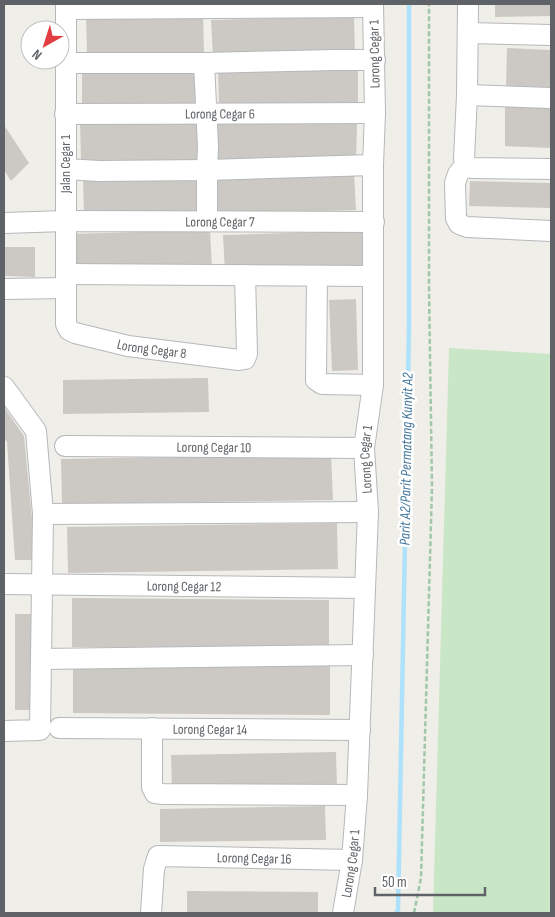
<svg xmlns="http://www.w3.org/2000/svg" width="555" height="917" font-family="'Sofia Sans Condensed',sans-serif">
<rect width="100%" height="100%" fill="#f0eee8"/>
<path fill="#c9e6c6" d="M449,348L551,354V913H433Z"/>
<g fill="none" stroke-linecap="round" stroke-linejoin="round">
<path stroke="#aee1fb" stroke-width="4.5" d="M396,913L398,910L409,328V4"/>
</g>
<g fill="#ccc9c4">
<path d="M495,4H551V16L495,17Z"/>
<path d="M203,12L204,53L87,55L86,14Z"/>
<path d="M354,16L355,54L213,58L211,20Z"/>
<path d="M507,48L551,50V91L506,88Z"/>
<path d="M198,66L199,107L82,109V68Z"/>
<path d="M218,66H358V106H219Z"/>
<path d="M505,102L551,105V148L505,146Z"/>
<path d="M197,120L198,161L81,162L80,122Z"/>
<path d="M216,120L357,124L356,164L215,159Z"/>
<path d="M4,125L29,163L11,181L4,170Z"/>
<path d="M354,173L356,210L217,214L216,177Z"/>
<path d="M200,174L201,215L84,217L83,176Z"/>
<path d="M470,181L551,183V208L469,206Z"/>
<path d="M210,230L212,267L73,271L71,234Z"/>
<path d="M362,231L363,268L225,272L223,235Z"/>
<path d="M4,247H35V277L4,276Z"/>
<path d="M356,299L358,370L332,371L329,300Z"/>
<path d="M208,378L209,412L63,414V380Z"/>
<path d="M4,407L24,436L36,560H15L7,442L4,438Z"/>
<path d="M331,454L333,500L62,504L61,459Z"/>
<path d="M337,523L338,569L68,573L67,527Z"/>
<path d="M72,598L329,600V648L72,647Z"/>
<path d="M15,614H39L38,710H15Z"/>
<path d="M73,665L330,666V715L73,713Z"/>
<path d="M336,752L337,786L172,788L171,755Z"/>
<path d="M325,806L326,840L160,842V809Z"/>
<path d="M187,891L318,892V913H187Z"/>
</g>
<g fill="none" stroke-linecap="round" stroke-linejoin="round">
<defs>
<g id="minor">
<path id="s1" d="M66,4V324L69,330L75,333L128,346L239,360L245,359L247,354L245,275"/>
<path d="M468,4L467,95L464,159L466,164L458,174L455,183L456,218L459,224L467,227L551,231"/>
<path d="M66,9L373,7"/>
<path d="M468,33L551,35"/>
<path d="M66,63H204L336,60H375"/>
<path d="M204,63L208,146L207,170L373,165"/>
<path d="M467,95L551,98"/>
<path id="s2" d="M65,114L375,113"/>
<path d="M466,164L471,168L551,169"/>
<path d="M66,169L99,171L207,170V221"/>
<path id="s3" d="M4,223L65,221L374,222"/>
<path d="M66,274L372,276"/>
<path d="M317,276L316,380L322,384L373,385"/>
<path d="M4,289L66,288"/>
<path d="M4,387L36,431L43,514L40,730L4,731"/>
<path id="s4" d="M65,446L364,448"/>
<path d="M43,514L368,512"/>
<path id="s5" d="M4,584L365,588"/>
<path d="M41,659L363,655"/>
<path id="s6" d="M59,728L360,730"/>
<path d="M152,728V787L155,793L163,794L357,795"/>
<path id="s7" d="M151,913L154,869L158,856L352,860"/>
<path id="s8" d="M343,913L352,860L357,795L368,512L364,448L373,385V165L375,113L373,4"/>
</g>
</defs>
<use href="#minor" stroke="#b5b8bb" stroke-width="22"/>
<path stroke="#a0c7a7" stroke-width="2.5" stroke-dasharray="5 2.5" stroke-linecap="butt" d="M414,913L421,878L432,487L429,288V4"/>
<use href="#minor" stroke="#fff" stroke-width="20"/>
</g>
<g text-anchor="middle" stroke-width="5" stroke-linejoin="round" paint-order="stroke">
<g font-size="14" fill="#5f6367" stroke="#fff">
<text transform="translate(374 54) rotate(-91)" y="5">Lorong Cegar 1</text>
<text dy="5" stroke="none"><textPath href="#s2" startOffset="155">Lorong Cegar 6</textPath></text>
<text transform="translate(65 164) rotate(-90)" y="5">Jalan Cegar 1</text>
<text dy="5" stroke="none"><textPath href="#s3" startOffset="216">Lorong Cegar 7</textPath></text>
<text dy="5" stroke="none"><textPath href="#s1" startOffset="412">Lorong Cegar 8</textPath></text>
<text dy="5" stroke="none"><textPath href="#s4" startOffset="149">Lorong Cegar 10</textPath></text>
<text dy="5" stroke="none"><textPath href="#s8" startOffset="455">Lorong Cegar 1</textPath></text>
<text dy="5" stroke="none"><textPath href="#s5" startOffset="180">Lorong Cegar 12</textPath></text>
<text dy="5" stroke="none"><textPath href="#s6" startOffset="151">Lorong Cegar 14</textPath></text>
<text dy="5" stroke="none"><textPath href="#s7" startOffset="154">Lorong Cegar 16</textPath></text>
<text dy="5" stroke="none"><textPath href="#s8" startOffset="50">Lorong Cegar 1</textPath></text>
</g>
<g font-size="15" font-style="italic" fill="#43779b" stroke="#fff">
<text transform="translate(406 459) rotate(-89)" y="5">Parit A2/Parit Permatang Kunyit A2</text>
</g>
</g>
<rect width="555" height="917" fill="none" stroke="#5f6367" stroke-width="10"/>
<g transform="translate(45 45) rotate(219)"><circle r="24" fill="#ffffff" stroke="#bfc1c2"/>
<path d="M0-4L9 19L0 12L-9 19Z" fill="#e13e41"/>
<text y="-8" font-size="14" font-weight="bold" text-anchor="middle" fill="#5f6367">N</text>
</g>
<path d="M375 887v8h110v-8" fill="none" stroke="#5f6367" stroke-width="2.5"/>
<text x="382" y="887" font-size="15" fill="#5f6367" stroke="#ffffff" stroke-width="4" paint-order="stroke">50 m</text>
</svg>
